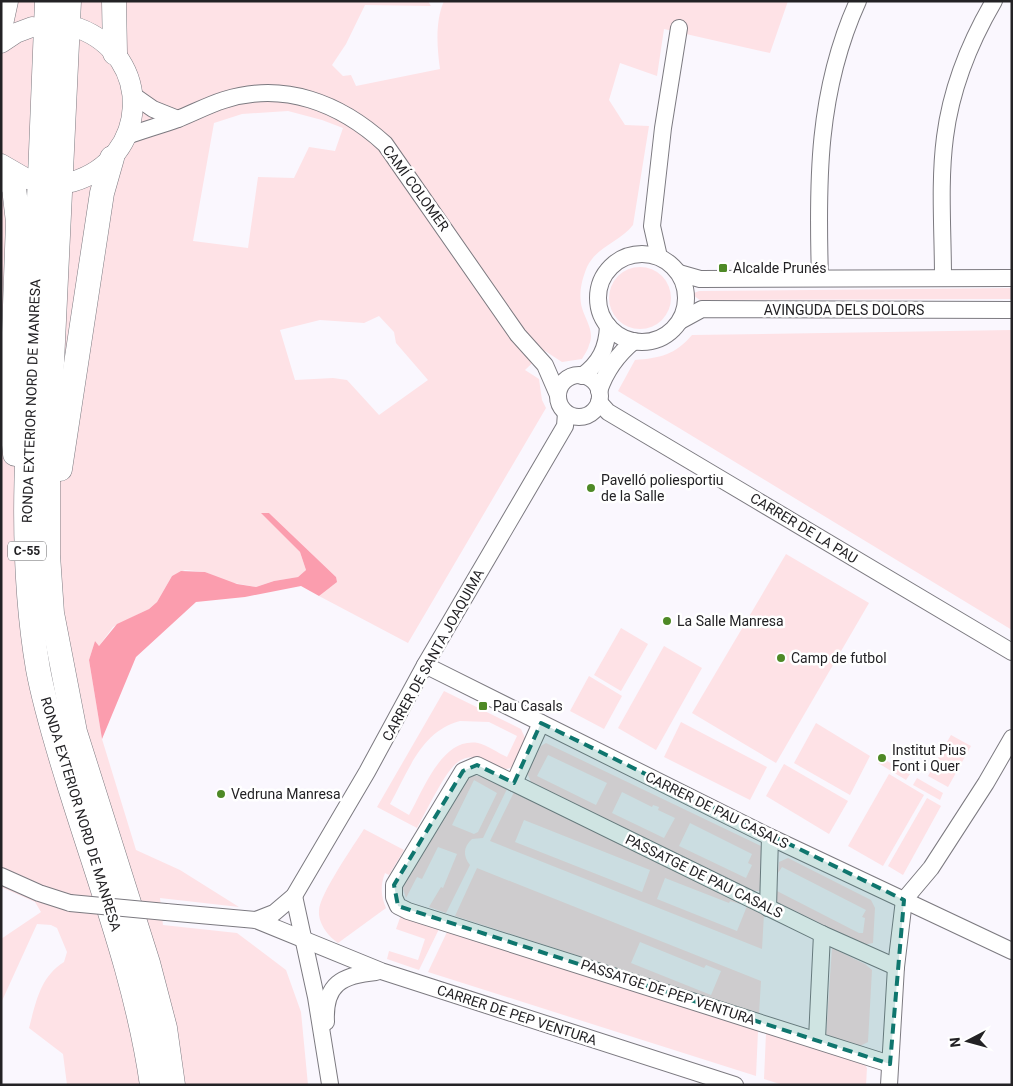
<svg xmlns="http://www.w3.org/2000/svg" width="1013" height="1086" font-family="Roboto,sans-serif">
<rect width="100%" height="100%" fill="#faf7fe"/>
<g fill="#fee2e6" fill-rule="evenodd">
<path d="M1,1H428L431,6L365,5L346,44L332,65L343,76L351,75L356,86L440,69C437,48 435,21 444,1H788L770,53L664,29L657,76L620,63L609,100L625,125L649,126L633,225C620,242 597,246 587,267C582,279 578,294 582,308C586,321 595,332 589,345C588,350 584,355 582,359L562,362L545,351L525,370L539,379L542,400L546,408L408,643L319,596L326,588L333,585L336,577L269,513H262L300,552L306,570L298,577L274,581L256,587L228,582L205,572L185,570L172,576L157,602L149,609L113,627L99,646L95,641L89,660L102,739L136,850L180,870L239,907L160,898L163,925L237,933L286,970L301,1012L308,1085H67L63,1054L29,1028C36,1002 40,977 64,962L67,952L57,928L51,925L37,924L1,1003V939L41,912L35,902L1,887V340L5,315L1,310ZM288,111L322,120L343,128L335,151L309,147L294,178L258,177L248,248L193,241L214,123L242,114ZM379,316L394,332L396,343L428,380L379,415L347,380L333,378L295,380L280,330L320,320L364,323Z"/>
<circle cx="640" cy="298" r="31"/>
<path d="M1012,288V299L700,300L694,296V293L699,291Z"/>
<path d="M1012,330V630L618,391L635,360C660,358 675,355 692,335Z"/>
<path d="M786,554L869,603L776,763L692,713Z"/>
<path d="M621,628L648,644L621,691L594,675Z"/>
<path d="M664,646L702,668L656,750L618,728Z"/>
<path d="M589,676L622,696L604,729L570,711Z"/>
<path d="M444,691L521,729L525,738L512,767C497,777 481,746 458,762C445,771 426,812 417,828L377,807ZM460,721L489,722L517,736L507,757C498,753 487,745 478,743C442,737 424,789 409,815L390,804C408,772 421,731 460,721Z"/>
<path d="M681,722L767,767L750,800L664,757Z"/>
<path d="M816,723L870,756L850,795L794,763Z"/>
<path d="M951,735L971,746L948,787L928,776Z"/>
<path d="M546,743L761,846L760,891H754L531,782L527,773L541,746ZM548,755L607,783L596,805L537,776ZM622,792L652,807L653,805L659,807L658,810L675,818L664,838L612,813ZM690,823L752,854L748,863L752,865L746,878L679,846Z"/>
<path d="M880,757L910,774L906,780L878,763Z"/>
<path d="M784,764L848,801L829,834L766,796Z"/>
<path d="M889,774L924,795L883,866L848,846Z"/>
<path d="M472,775L480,776L507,789L483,838L472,839C463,847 463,856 470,865L446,913L429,907L441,887L443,888L457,854L438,847L422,879L417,877L406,898L402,886L466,778ZM474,780L497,793L478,832L474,834L452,825Z"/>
<path d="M917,778L943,793L940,800L913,785Z"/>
<path d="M514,792L741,903L740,904L730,901L729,903L665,878L657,899L737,931L747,906L764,914L762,949L490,841ZM524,820L650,870L642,892L515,842Z"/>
<path d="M927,798L941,806L903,875L888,866Z"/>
<path d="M364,829L404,850L389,875L385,873C380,886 381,896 386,908L338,943C328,936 318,923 319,911C319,895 354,845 364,829Z"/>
<path d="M788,858L871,900L875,908L873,943L863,945L777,902V891L859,933H863L865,918L862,917L866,910L782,867L778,873L779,862Z"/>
<path d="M477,868L761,981L759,1014L455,916ZM640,942L704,968L706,965L721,971L711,995L631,963Z"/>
<path d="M401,915L439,929L419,970L387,959L389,951L418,960L425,939L396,929Z"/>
<path d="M447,932L758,1031L756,1076L428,972Z"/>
<path d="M832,948L865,964L872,970L868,1042L860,1046L826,1035Z"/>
<path d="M766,1033L865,1065L867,1068L866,1085H783L764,1079Z"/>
</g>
<path fill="#fb9dae" d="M261,513H269L336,577L337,582L319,596L301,586L245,597L196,602L136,657L102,739L89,660L95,641L99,646L117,624L149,609L157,602L172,576L181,571L205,572L237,584L256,587L274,581L298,577L306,570L300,552Z"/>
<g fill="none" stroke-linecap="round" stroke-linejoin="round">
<defs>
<g id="minor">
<path d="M133,95L153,109L178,119"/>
<path d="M127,136C144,130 161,125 178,119C193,113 208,105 224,100C284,81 340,103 385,144L518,335L545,365L558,395"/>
<circle cx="642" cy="298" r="44"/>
<path d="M659,257L652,226L663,128L679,28"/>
<path d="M679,273L700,279L1012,278"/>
<path d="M820,278C817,182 817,91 858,1"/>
<path d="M943,278C943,231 939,183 945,137C951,90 970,42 994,1"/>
<path d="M680,321L702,309L1012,310"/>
<circle cx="579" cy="396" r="21"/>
<path d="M582,376C600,363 607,348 608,326"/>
<path d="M599,391C606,370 617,355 634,341"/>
<path d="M599,402L608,412L1012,652"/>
<path d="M425,665L770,837L1012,951"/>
<path d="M514,783L541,723"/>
<path d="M1,876L39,893L70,903"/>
<path d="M294,896L316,997L330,1084"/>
<path d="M768,908L770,837"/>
<path d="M166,912L256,920L381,971L735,1085"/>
<path d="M256,920L274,913L294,896L367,772L425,665L565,426L566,413"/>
<path d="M326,1022C324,984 342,975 376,972"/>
<path d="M817,1039L822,934"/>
<path d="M890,1064L408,911L398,906L394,897V885L463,771L477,765L822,934L896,967"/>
<path d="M889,1085L896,967L904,900L931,868L986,783L1012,738"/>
</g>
<g id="major">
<path d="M1,43L16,33L32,27"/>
<path d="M1,164L27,179"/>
<path d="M72,182C150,159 154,56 78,28"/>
</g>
<g id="highway">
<path d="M47,1C43,112 38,222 33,333C27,445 19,558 38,669C45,707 57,745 68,781C99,882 137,980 152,1085"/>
<path d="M69,1L48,448V555L52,613L75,732L148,963L165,1028L173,1085"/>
<path d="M114,1L115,53"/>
<path d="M1,24L6,1"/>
<path d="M1,167L14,188L18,222L11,416L15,454"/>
<path d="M60,469L102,193L112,158"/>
</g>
</defs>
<use href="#minor" stroke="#7c7a80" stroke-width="18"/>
<use href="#major" stroke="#7c7a80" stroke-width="21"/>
<use href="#highway" stroke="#7c7a80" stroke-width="25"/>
<use href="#minor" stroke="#fff" stroke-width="16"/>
<use href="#major" stroke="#fff" stroke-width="20"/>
<use href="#highway" stroke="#fff" stroke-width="24"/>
<defs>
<path id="minor-bridge" d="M70,903L166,912"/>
</defs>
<use href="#minor-bridge" stroke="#7c7a80" stroke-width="18" stroke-linecap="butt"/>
<use href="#minor-bridge" stroke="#fff" stroke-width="16"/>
</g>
<path fill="#0f766e" fill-opacity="0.2" stroke="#0f766e" stroke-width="4" stroke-dasharray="10 6" stroke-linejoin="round" d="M541,723L904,900L890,1064L398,906L394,885L463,771L477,765L514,783Z"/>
<g fill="#4e8926" stroke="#fff" stroke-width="2">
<rect x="718" y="263" width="10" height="10" rx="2.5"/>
<circle cx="591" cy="488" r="5"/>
<circle cx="667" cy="621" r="5"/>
<circle cx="781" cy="658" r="5"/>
<rect x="478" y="701" width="10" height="10" rx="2.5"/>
<circle cx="882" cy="758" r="5"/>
<circle cx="221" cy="794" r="5"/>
</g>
<g text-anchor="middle" stroke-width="5" stroke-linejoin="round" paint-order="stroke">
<rect fill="#fff" stroke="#656466" stroke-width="1" x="8" y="541.5" width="38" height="19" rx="4"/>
<g font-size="12" font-weight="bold" fill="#232225">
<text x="27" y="555">C-55</text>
</g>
<g font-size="14" fill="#232225" stroke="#fff">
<text transform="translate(416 188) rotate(54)" y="5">CAMÍ COLOMER</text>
<text x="844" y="315">AVINGUDA DELS DOLORS</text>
<text transform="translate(31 401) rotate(-88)" y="5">RONDA EXTERIOR NORD DE MANRESA</text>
<text transform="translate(804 528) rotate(31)" y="5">CARRER DE LA PAU</text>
<text transform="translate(433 655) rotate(-61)" y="5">CARRER DE SANTA JOAQUIMA</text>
<text transform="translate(717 810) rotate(26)" y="5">CARRER DE PAU CASALS</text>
<text transform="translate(81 814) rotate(73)" y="5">RONDA EXTERIOR NORD DE MANRESA</text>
<text transform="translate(704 876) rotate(26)" y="5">PASSATGE DE PAU CASALS</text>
<text transform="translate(668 992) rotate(18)" y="5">PASSATGE DE PEP VENTURA</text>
<text transform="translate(517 1015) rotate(18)" y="5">CARRER DE PEP VENTURA</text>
</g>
<g font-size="14" fill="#232225" stroke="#fff" text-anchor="start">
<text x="733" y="273">Alcalde Prunés</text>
<text x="601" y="485">Pavelló poliesportiu<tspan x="601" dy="16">de la Salle</tspan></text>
<text x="677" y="626">La Salle Manresa</text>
<text x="791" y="663">Camp de futbol</text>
<text x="493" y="711">Pau Casals</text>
<text x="892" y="755">Institut Pius<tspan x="892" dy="16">Font i Quer</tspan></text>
<text x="231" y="799">Vedruna Manresa</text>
</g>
</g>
<rect width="1013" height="1086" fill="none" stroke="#232225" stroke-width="5"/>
<g transform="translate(968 1041) rotate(264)" stroke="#ffffff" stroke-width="4" paint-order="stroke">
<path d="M0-4L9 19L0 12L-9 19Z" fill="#232225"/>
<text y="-8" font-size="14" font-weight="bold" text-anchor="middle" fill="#232225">N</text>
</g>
</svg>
